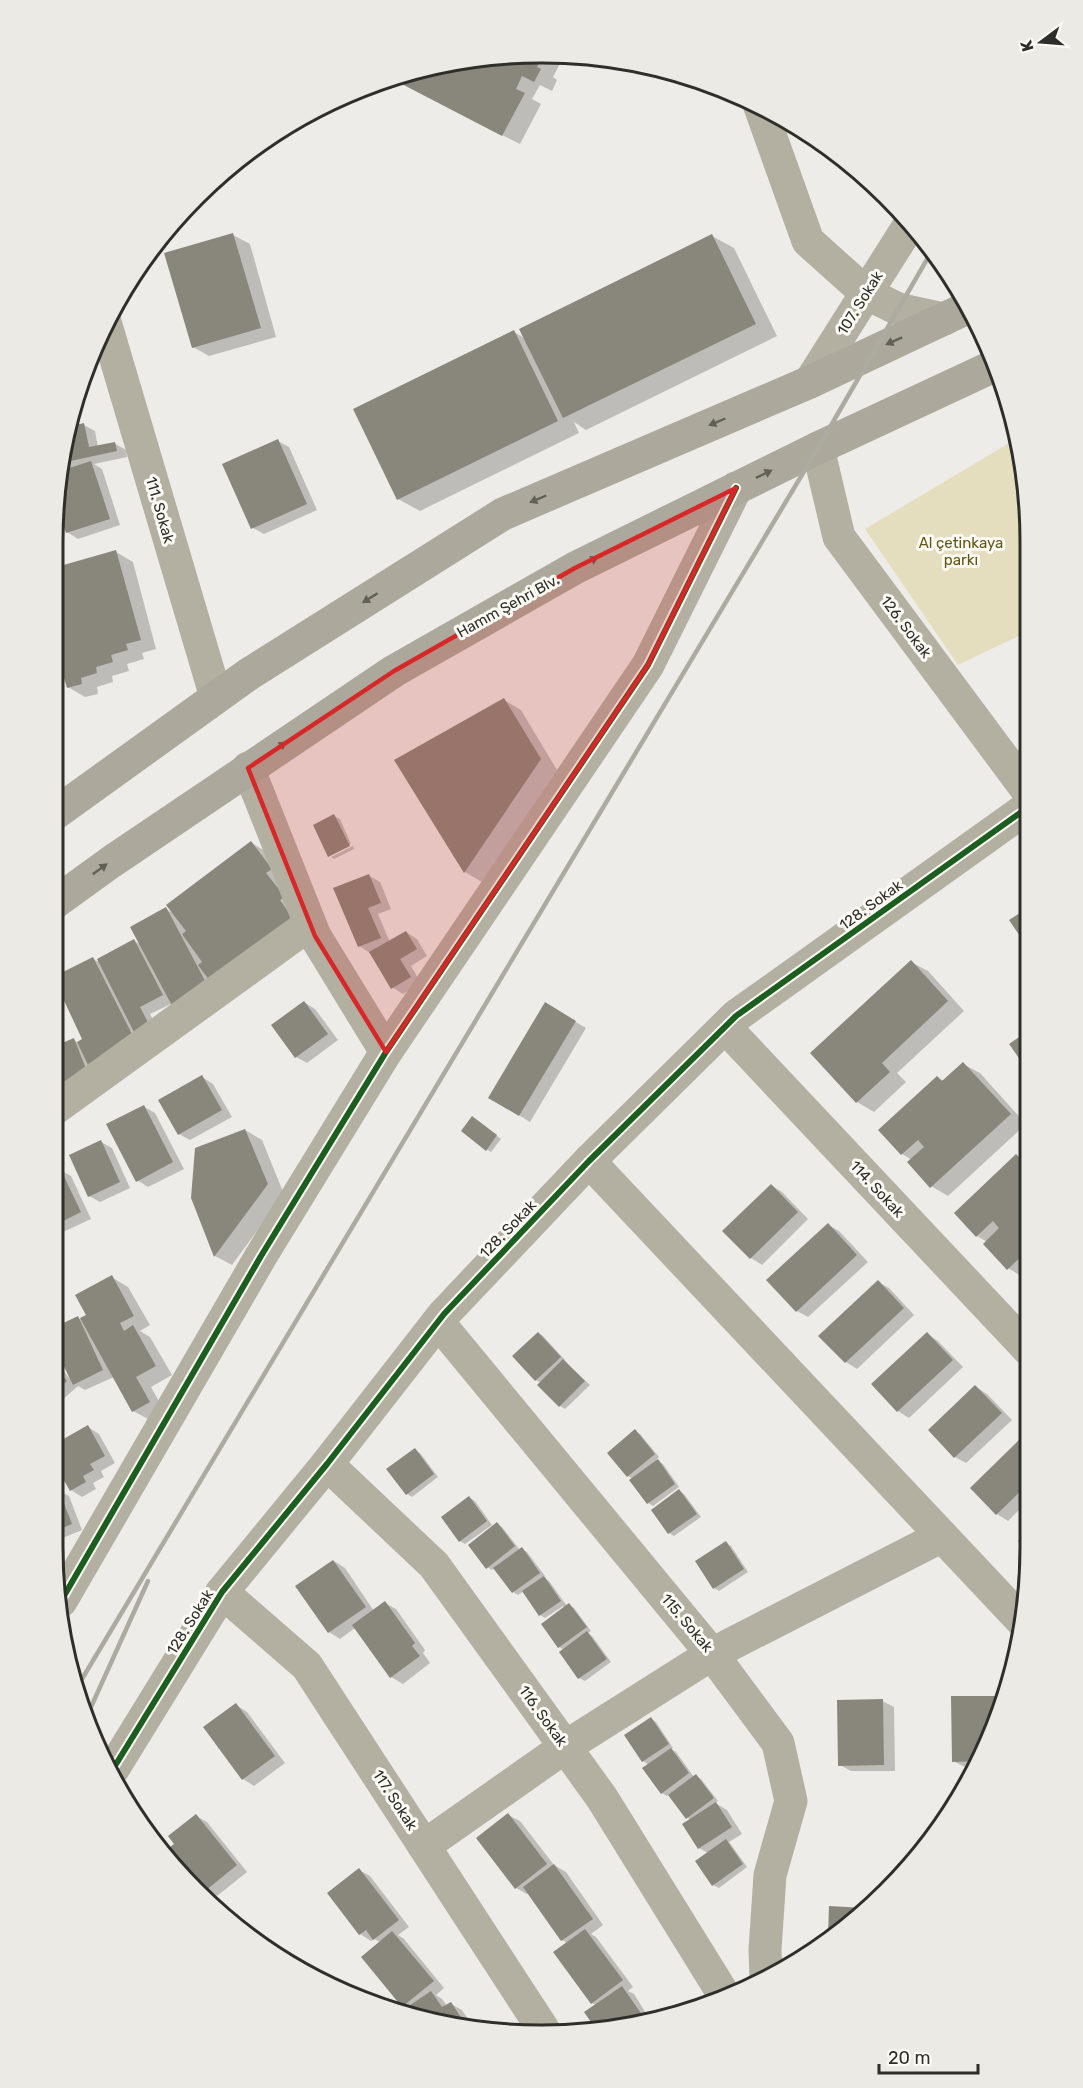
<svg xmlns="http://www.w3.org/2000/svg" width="1083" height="2088" font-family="Rubik,sans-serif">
<rect width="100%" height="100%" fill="#edece8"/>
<path fill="#e4ddbe" d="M1016,439L1026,477L1027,632L958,665L865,529Z"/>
<g fill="#0003">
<path d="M565,54L553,77L557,80L552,91L540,85L532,99L541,104L520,144L414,90L408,73L477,57Z"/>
<path d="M233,235L250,244L276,337L209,356L193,347Z"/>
<path d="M712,236L734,248L777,336L586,430L574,422L579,433L420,511L398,499L514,332L526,339Z"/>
<path d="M81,384L84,397L75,400Z"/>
<path d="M84,425L95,431L98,447L114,443L126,450L127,457L94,464L102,469L120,525L78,539L67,532L56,497L67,429Z"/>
<path d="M278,441L289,447L317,510L264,534L253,528Z"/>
<path d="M116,552L133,562L156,649L142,653L144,659L127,664L129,671L112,676L113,682L97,687L98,694L85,697L68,687Z"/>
<path d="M504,700L521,710L557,770L482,882L465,872L396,760Z"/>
<path d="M53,713L57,725L53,727Z"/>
<path d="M334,816L340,819L351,844L330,854V857L329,856Z"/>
<path d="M252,843L268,853L314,936L150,1014L163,1039L53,1094V1048L74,1040L78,1043L85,1039L93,959L101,963L134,941L142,945L166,909L175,914Z"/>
<path d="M353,846L354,849L334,859L331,857Z"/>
<path d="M368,875L380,882L391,909L378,914L390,942L406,932L417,939L427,956L411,966L421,983L403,994L392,987L370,953L359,946Z"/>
<path d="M911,962L928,971L964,1011L897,1073L906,1082L874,1112L857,1102L812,1053Z"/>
<path d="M304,1002L315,1009L338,1040L307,1063L296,1057Z"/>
<path d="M546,1005L586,1028L530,1122L490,1097Z"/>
<path d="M963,1064L980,1073L1026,1124L948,1196L931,1186L912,1160L902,1154L938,1078L944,1081Z"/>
<path d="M202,1077L213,1084L232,1117L190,1140L179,1134Z"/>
<path d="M144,1107L155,1113L184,1169L148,1187L137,1180Z"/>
<path d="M478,1121L501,1139L491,1152L486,1149Z"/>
<path d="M245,1130L262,1140L284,1194L232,1265L215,1256L193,1198Z"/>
<path d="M101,1142L112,1148L130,1188L100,1202L89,1196Z"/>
<path d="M1028,1154L1029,1274L1024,1278L1008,1268L987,1242L977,1236L1022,1160Z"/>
<path d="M60,1170L71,1176L91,1219L63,1232L53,1227V1173Z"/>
<path d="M771,1185L782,1192L808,1219L762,1265L751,1258Z"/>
<path d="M828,1225L839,1231L868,1262L808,1317L797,1311Z"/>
<path d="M111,1277L128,1287L150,1325L140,1331L150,1337L172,1375L151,1387L165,1412L150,1420L133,1411L114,1377L85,1390L78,1386L53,1408V1358L70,1379L56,1348L53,1346V1330L78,1318L80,1319L88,1315Z"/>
<path d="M878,1282L889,1288L914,1315L857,1369L846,1362Z"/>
<path d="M538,1333L543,1336L565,1360L564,1361L590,1385L565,1409L560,1406L541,1383L536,1380Z"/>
<path d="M927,1334L938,1341L963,1367L909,1418L898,1411L873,1384Z"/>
<path d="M976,1387L987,1394L1012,1420L966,1463L955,1457Z"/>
<path d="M88,1427L99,1434L115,1463L101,1471L104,1477L93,1483L96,1489L82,1497L71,1490L53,1457V1446Z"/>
<path d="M635,1431L640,1434L659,1457L656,1460L663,1464L679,1487L653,1506L648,1503L633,1479L628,1476Z"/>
<path d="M1024,1437L1029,1440V1500L1008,1521L997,1514L972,1488Z"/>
<path d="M415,1450L420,1453L438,1477L412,1497L407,1494Z"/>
<path d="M58,1490L69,1496L82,1530L53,1542V1492Z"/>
<path d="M679,1491L684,1494L701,1517L674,1536L669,1533Z"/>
<path d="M470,1498L475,1501L492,1525L465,1544L460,1541Z"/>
<path d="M497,1524L502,1527L520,1550L522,1549L527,1552L545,1576L543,1577L549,1581L567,1606L569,1605L574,1608L591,1631L588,1633L592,1636L611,1662L585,1681L579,1678L561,1652L564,1650L559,1647L564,1608L563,1606L545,1618L540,1615L524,1591L518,1595L513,1592L495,1568L492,1570L487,1567Z"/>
<path d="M726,1543L731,1546L748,1572L719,1591L714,1588Z"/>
<path d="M334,1561L345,1568L374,1611L385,1603L396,1609L425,1650L423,1653L430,1663L403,1684L391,1677L355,1628L340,1639L329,1632Z"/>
<path d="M994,1697L1003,1702L980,1762L977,1767H965L953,1761Z"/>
<path d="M882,1701L894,1707L895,1771H851L840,1765Z"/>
<path d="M236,1705L247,1712L285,1763L254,1786L243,1779Z"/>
<path d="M651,1719L656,1722L673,1748L671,1749L676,1752L694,1777L696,1776L701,1779L718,1801L715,1803L727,1810L742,1834L729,1842L747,1867L719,1888L713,1885L708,1853L699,1848L690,1820L669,1794L667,1796L662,1793L649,1765L643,1761Z"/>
<path d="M508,1815L520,1821L554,1865L566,1872L603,1925L591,1934L596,1937L633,1987L628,1991L634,1994L649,2018L605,2031H599L586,2012L596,2005L592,2003L567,1943L562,1940L529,1893L527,1894L516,1888Z"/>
<path d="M196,1816L207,1822L247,1872L217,1896L206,1889L176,1844Z"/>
<path d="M359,1870L370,1876L409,1927L398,1935L404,1939L444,1988L436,1995L442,1999L447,2006L451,2004L462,2010L473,2027L446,2026L406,2011L408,2009L403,2006L363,1957L380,1942L374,1939L371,1941L360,1934Z"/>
</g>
<g fill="#89877c">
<path d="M543,55L537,67L541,69L534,82L522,76L516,89L525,93L502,136L396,81L399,75L477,57Z"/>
<path d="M233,233L261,328L192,348L164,253Z"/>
<path d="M712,234L756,324L563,418L519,329Z"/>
<path d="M514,330L558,421L397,500L353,409Z"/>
<path d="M84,423L89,447L115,442L117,451L61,463L67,427Z"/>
<path d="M278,439L307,504L251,529L222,464Z"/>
<path d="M91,461L110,519L66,533L55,500L60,471Z"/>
<path d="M116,550L141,640L126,644L128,650L111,655L113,662L96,667L97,673L81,678L82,684L67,688L53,641V568Z"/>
<path d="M504,698L541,759L464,873L394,760Z"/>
<path d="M334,814L350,846L328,857L313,825Z"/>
<path d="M251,841L272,869L266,873L285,897L280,900L298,926L215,988L198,965L202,962L182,934L186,931L166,905Z"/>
<path d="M369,874L381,903L368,908L381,938L358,947L333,888Z"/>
<path d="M166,907L212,994L176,1013L130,927Z"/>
<path d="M1028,908V948L1009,920Z"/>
<path d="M406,931L417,949L400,959L411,977L391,989L369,952Z"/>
<path d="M134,939L163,995L140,1007L153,1032L138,1040L97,959Z"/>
<path d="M93,957L137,1044L90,1069L77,1042L82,1039L53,977Z"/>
<path d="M911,960L948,1001L882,1063L890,1072L856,1103L810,1053Z"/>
<path d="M304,1001L328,1034L295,1058L271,1025Z"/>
<path d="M545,1002L576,1021L519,1116L488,1098Z"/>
<path d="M1028,1031V1071L1009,1044Z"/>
<path d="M74,1038L88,1074L53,1088V1047Z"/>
<path d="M963,1062L1011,1114L930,1188L907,1162L924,1147L918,1140L901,1155L878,1130L937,1076L942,1081Z"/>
<path d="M202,1075L222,1110L178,1135L158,1100Z"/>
<path d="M144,1105L173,1162L136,1182L106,1124Z"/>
<path d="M472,1116L497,1135L486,1151L461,1131Z"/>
<path d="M245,1129L268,1184L214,1257L191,1198L195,1148Z"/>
<path d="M101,1140L120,1182L88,1197L69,1155Z"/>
<path d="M1028,1152L1029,1249L1007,1270L983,1244L999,1228L993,1221L976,1237L954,1213L1016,1154L1021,1159Z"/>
<path d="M60,1168L81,1212L53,1226V1171Z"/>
<path d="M771,1184L798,1212L750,1259L722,1231Z"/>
<path d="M828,1223L857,1255L796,1312L766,1280Z"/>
<path d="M112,1275L134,1316L120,1323L124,1331L133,1325L156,1366L136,1377L150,1402L132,1412L80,1318L86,1315L75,1295Z"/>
<path d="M878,1280L904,1308L845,1363L818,1336Z"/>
<path d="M78,1316L103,1370L73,1385L53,1344V1328Z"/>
<path d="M538,1332L561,1357L535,1381L512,1356Z"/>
<path d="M927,1332L953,1360L897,1412L871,1384Z"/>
<path d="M563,1359L585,1381L559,1407L537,1385Z"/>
<path d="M53,1363L67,1381L53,1393Z"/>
<path d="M975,1385L1002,1413L954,1458L928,1430Z"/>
<path d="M88,1425L105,1456L90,1464L94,1470L83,1476L86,1482L70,1491L53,1461V1445Z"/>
<path d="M635,1429L655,1454L627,1477L607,1453Z"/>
<path d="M1024,1435L1029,1441V1483L996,1515L970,1488Z"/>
<path d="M415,1448L434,1474L406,1495L386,1469Z"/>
<path d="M658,1459L675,1484L647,1504L629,1480Z"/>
<path d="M58,1488L72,1524L53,1532V1490Z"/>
<path d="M679,1489L697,1514L668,1534L651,1510Z"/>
<path d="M469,1496L487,1521L459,1542L441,1517Z"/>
<path d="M497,1522L515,1546L486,1569L468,1545Z"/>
<path d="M1029,1530V1553L1018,1541Z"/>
<path d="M726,1541L744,1569L713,1589L695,1561Z"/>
<path d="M522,1547L540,1573L512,1593L493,1568Z"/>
<path d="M333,1560L366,1607L328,1633L295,1586Z"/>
<path d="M544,1576L561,1601L539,1616L522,1591Z"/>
<path d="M385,1601L415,1643L412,1646L420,1656L390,1678L352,1625Z"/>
<path d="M569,1603L587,1627L558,1648L541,1624Z"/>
<path d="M587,1631L607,1659L578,1679L559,1652Z"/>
<path d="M951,1696H995V1723L981,1761L952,1762Z"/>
<path d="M883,1699L884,1765L838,1766L837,1700Z"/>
<path d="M236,1703L275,1756L242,1780L203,1727Z"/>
<path d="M651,1717L669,1744L642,1762L624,1735Z"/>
<path d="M671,1748L689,1773L661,1794L642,1768Z"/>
<path d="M696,1774L714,1798L686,1819L668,1795Z"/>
<path d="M716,1802L732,1827L698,1849L682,1824Z"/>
<path d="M508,1813L547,1864L515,1889L476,1838Z"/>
<path d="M196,1814L237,1865L205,1891L170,1847L174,1844L168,1836Z"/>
<path d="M726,1839L743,1864L712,1886L695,1861Z"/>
<path d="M554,1864L593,1919L561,1941L523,1887Z"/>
<path d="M359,1868L399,1920L373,1940L366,1930L359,1935L327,1893Z"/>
<path d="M829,1906L865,1908L828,1935Z"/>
<path d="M585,1929L623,1980L591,2004L553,1952Z"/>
<path d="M392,1931L434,1981L402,2007L361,1957Z"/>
<path d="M622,1986L645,2019L605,2031H597L584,2012Z"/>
<path d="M431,1991L442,2007L451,2002L467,2027L446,2026L403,2010Z"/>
</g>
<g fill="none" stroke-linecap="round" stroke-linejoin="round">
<g stroke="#b3b0a2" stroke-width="33">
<path d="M759,104L808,241L866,293L898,309L944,319"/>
<path d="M105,322L216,697"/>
<path d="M810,382L910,224"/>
<path d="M818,448L839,537L1027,790"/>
<path d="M248,768L315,936L386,1052"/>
<path d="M725,1027L1029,1350"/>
<path d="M53,1110L310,924"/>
<path d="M589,1161L1022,1621"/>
<path d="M438,1322L712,1654L778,1743L791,1801L770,1875L765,1950L766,1979"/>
<path d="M327,1464L434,1565L602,1798L724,1995"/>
<path d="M222,1592L307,1666L543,2029"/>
<path d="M61,1601L261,1256L386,1052L648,665L736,488"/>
<path d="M113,1769L222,1592L327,1464L444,1314L589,1161L736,1016L1027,808"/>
<path d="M424,1846L565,1747L712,1654L942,1536"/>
</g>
<g stroke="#aca99c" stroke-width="33">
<path d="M53,815L249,674L503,514L810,382L967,308"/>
<path d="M53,904L111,862L394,671L575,568L818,448L996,365"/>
</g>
<g stroke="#acaaa1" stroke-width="4.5">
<path d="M76,1689L818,448L933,249"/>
<path d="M86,1718L148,1581"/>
</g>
<defs>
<g id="cycleway">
<path d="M61,1601L261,1256L386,1052L648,665L736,488"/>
<path d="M113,1769L222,1592L327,1464L444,1314L589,1161L736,1016L1027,808"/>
</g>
</defs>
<use href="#cycleway" stroke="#fcfaf4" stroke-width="10"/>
<use href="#cycleway" stroke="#1b5e20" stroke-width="6"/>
</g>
<defs><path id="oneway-solid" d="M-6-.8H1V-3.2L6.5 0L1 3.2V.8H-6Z" transform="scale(1.5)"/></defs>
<g fill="#605f58">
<use href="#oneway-solid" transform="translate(894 341) rotate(156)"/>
<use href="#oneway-solid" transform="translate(717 422) rotate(157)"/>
<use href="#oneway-solid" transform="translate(764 474) rotate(-26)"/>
<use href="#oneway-solid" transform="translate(538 499) rotate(157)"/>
<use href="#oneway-solid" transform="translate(590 561) rotate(-26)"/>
<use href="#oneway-solid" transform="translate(370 598) rotate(148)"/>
<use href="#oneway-solid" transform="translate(279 747) rotate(-34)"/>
<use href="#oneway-solid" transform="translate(100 869) rotate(-36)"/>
</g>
<path fill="#d62828" fill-opacity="0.2" stroke="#d62828" stroke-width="4.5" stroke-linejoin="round" d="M736,488L648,665L386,1052L315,936L248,768L394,671L575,568Z"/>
<g text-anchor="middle" stroke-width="6" stroke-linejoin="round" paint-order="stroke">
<g font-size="15" fill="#2e2e2b" stroke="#fcfaf4">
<text transform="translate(860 303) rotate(-58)" y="5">107. Sokak</text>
<text transform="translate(160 510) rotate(74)" y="5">111. Sokak</text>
<text transform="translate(508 606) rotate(-29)" y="5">Hamm Şehri Blv.</text>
<text transform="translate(906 627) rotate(53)" y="5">126. Sokak</text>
<text transform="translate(871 905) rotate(-36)" y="5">128. Sokak</text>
<text transform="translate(877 1189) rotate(47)" y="5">114. Sokak</text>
<text transform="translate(508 1229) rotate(-46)" y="5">128. Sokak</text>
<text transform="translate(190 1622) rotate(-58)" y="5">128. Sokak</text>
<text transform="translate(687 1623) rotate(50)" y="5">115. Sokak</text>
<text transform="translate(543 1716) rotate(54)" y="5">116. Sokak</text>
<text transform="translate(395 1800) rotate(57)" y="5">117. Sokak</text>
</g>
<g font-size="15" fill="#635514" stroke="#fcfaf4">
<text x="961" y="548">Al çetinkaya<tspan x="961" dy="17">parkı</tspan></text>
</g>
</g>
<path d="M0 0H1083V2088H0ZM541 63H542A478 478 0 0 1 1020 541V1547A478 478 0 0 1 542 2025H541A478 478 0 0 1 63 1547V541A478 478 0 0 1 541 63Z" fill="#eceae4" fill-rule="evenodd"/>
<path fill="none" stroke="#2e2e2b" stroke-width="3" d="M541 63H542A478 478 0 0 1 1020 541V1547A478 478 0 0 1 542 2025H541A478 478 0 0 1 63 1547V541A478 478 0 0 1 541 63Z"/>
<g transform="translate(1041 42) rotate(254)" stroke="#fcfaf4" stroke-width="4.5" paint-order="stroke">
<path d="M0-4.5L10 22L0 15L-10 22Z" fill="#2e2e2b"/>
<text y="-9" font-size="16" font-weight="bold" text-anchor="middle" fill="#2e2e2b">K</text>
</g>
<path d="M879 2064v9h99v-9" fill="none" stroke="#2e2e2b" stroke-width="3"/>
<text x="888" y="2064" font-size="18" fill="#2e2e2b" stroke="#fcfaf4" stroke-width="4.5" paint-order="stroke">20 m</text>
</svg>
